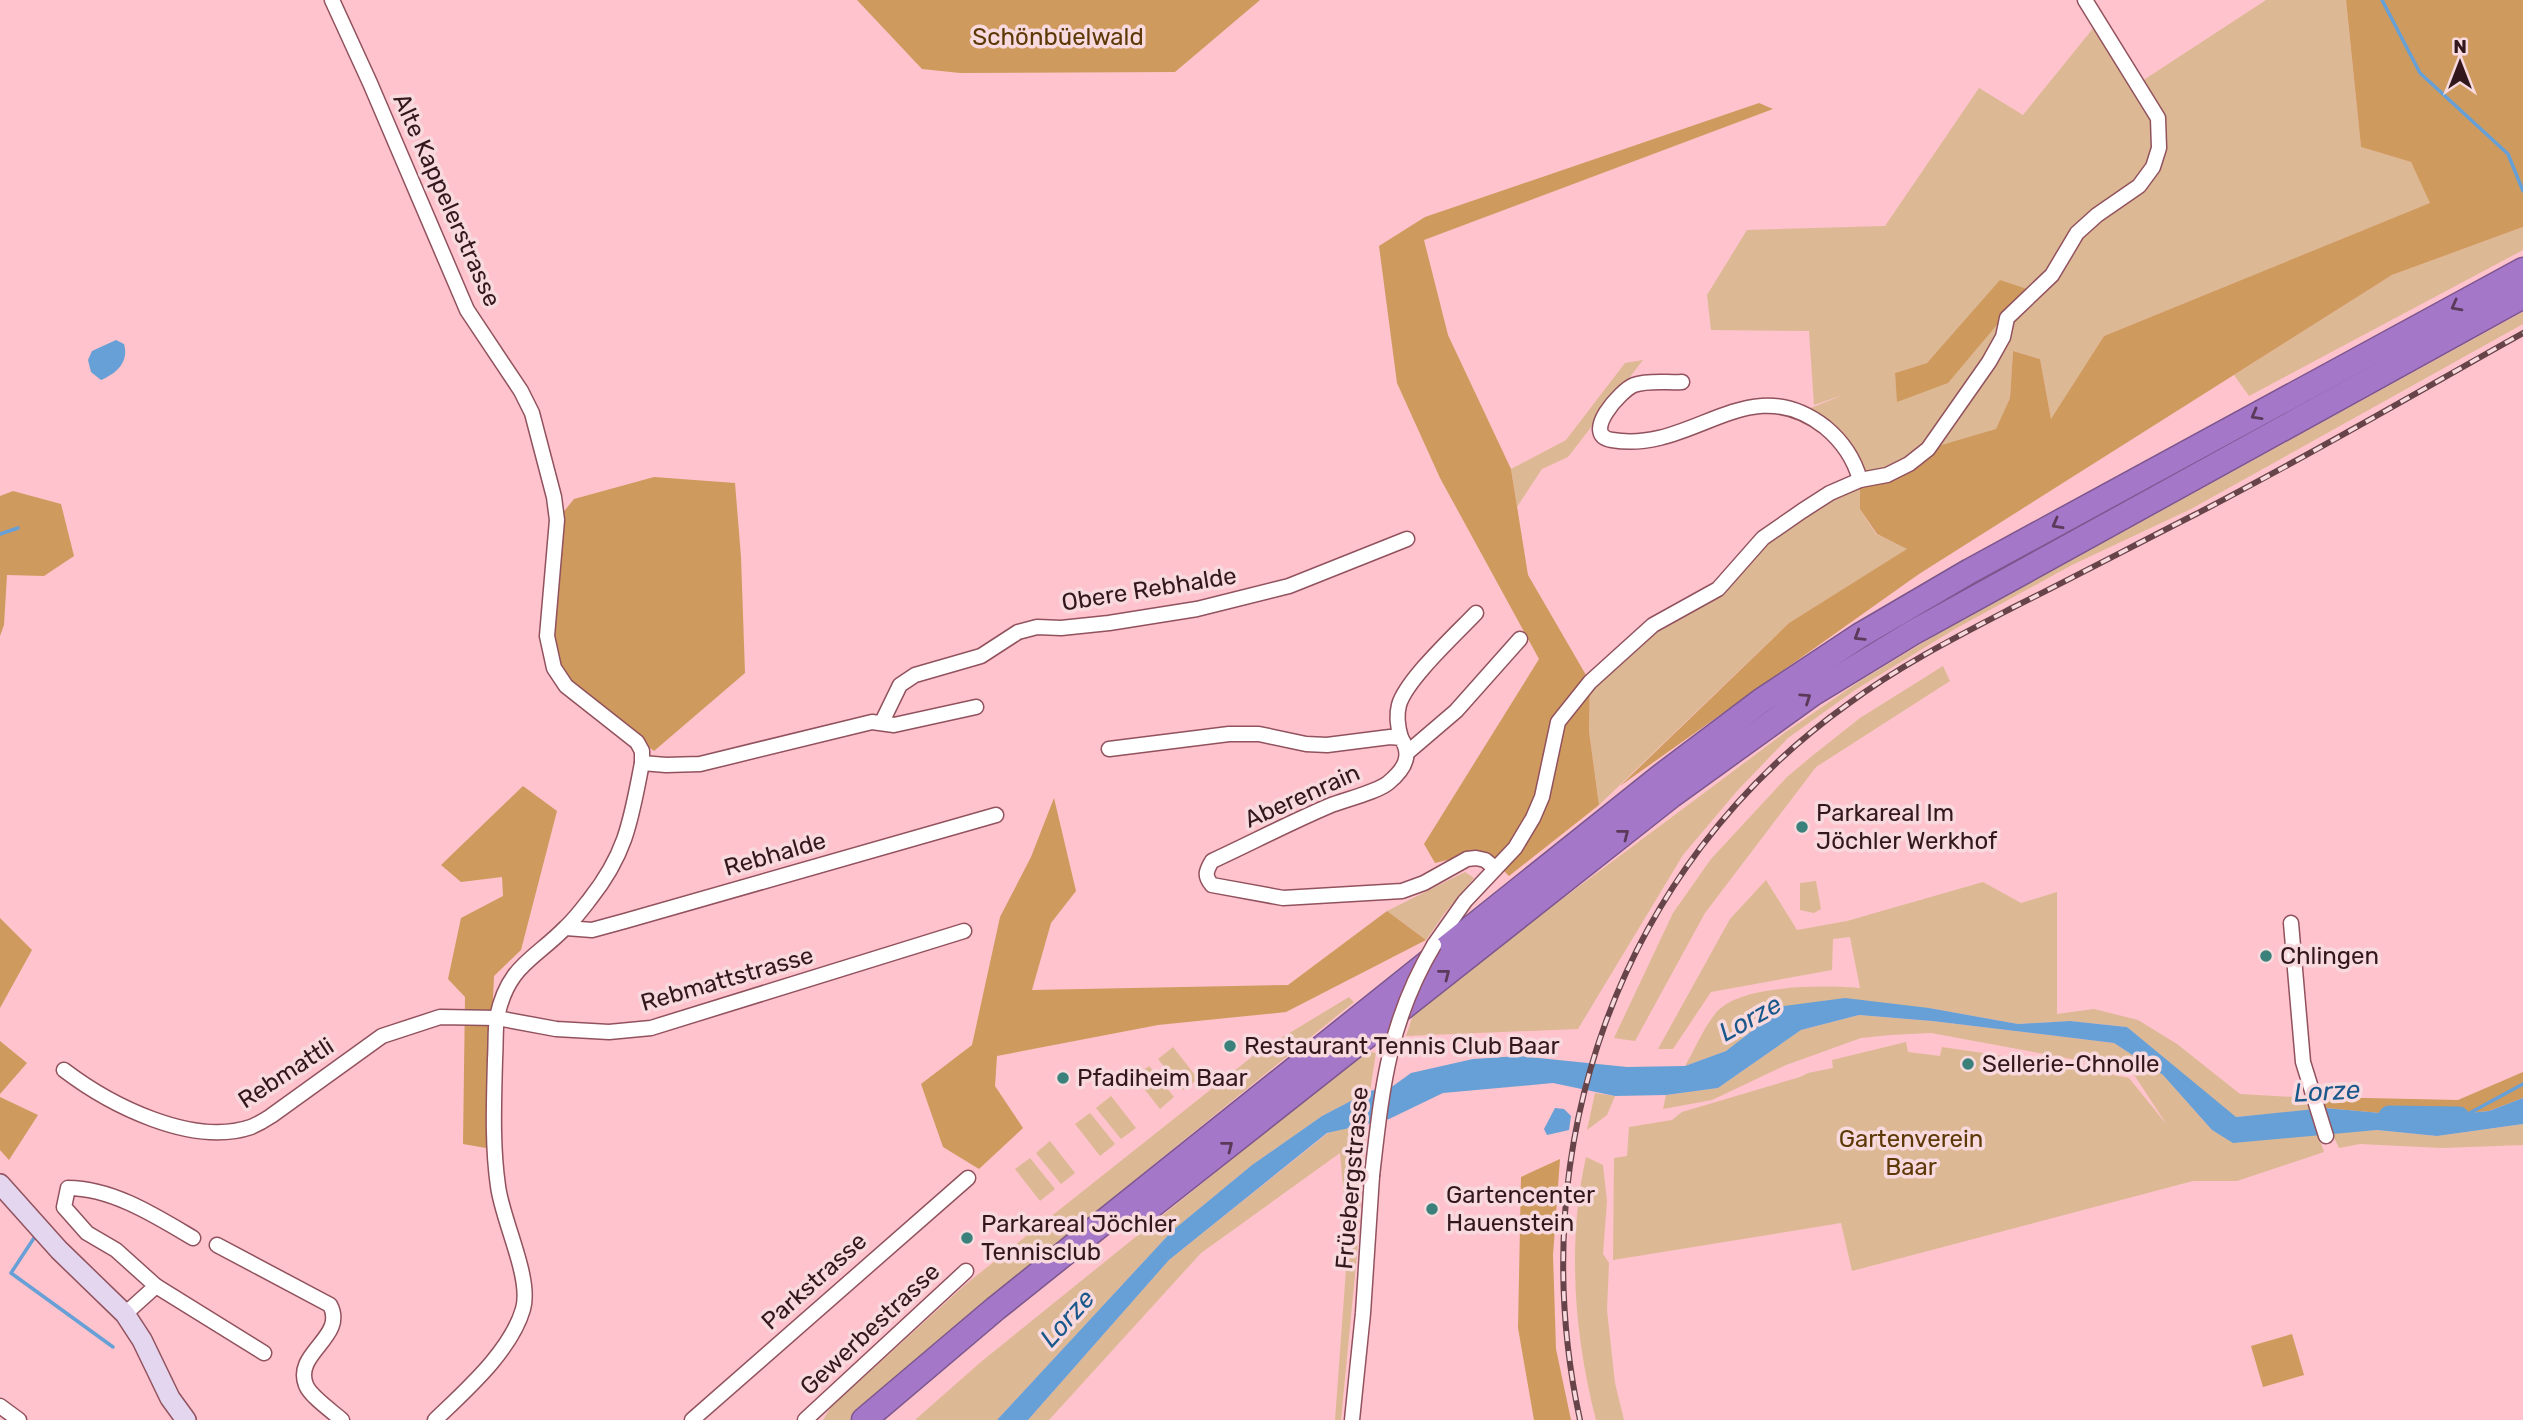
<svg xmlns="http://www.w3.org/2000/svg" width="2523" height="1420" font-family="Rubik,sans-serif">
<rect width="100%" height="100%" fill="#fec3cc"/>
<g fill="#dcb994" fill-rule="evenodd">
<path d="M2266,0H2346L2361,147L2411,162L2431,203L2104,336L2051,420L2040,359L2013,351L2010,398L1996,430L1928,449L1860,509L1876,534L1908,549L1789,623L1599,805L1589,731L1590,682L1635,640L1695,603L1751,550L1860,480L1856,465L1801,412L1843,395L1814,405L1809,331L1711,330L1707,295L1747,230L1885,226L1979,88L2023,115L2099,21L2139,83ZM1960,327L1898,402L1895,373L1927,363Z"/>
<path d="M2523,227V250L2249,396L2234,375L2392,275Z"/>
<path d="M2523,312V324L2191,509L2072,565L1955,629L1855,690L1788,738L1737,791L1683,855L1578,1029L1406,1036L1415,1009L1787,731L1860,681L1934,636Z"/>
<path d="M1643,360L1568,457L1542,469L1517,507L1511,469L1566,440L1625,363Z"/>
<path d="M1943,666L1950,681L1816,767L1705,913L1635,1041L1614,1038L1673,913L1711,859L1787,777L1812,756L1860,718Z"/>
<path d="M1465,872L1474,878L1444,914L1426,940L1387,911Z"/>
<path d="M1766,880L1797,930L1847,921L1983,882L2021,903L2057,892V1014L2094,1009L2138,1020L2177,1044L2240,1094L2311,1098L2312,1110L2235,1117L2127,1027L2070,1021L2018,1024L1929,1008L1784,1006L1726,1051L1685,1066C1695,1049 1703,1029 1715,1014C1737,984 1825,985 1860,988L1850,937L1833,939L1832,970L1711,992L1673,1049H1658L1730,919Z"/>
<path d="M1816,881L1821,909L1814,913L1800,910V883Z"/>
<path d="M1349,997L1354,1002L1036,1260L849,1420H823L831,1407L966,1284L1258,1052Z"/>
<path d="M1859,1015L1932,1021L2114,1043L2163,1075L2212,1130L2233,1142L2318,1134L2324,1152L2237,1181H2193L1852,1271L1841,1223L1613,1260L1614,1158L1627,1156L1629,1127L1672,1120L1682,1112L1800,1077L1808,1073L1833,1068L1832,1060L1906,1042L1908,1052L1940,1056L1942,1047L2078,1067L2129,1078L2167,1125L2131,1070L1931,1033L1890,1035L1861,1038L1786,1065L1712,1100L1663,1109L1666,1095L1718,1088L1801,1030Z"/>
<path d="M1173,1047L1198,1079L1183,1090L1158,1059Z"/>
<path d="M1366,1051L1376,1053L1370,1091L1322,1116L1252,1165L1172,1231L997,1420H915L982,1361Z"/>
<path d="M1149,1066L1174,1097L1160,1109L1135,1077Z"/>
<path d="M1595,1093L1615,1096L1607,1115L1587,1130Z"/>
<path d="M1111,1096L1136,1128L1121,1139L1096,1108Z"/>
<path d="M1090,1113L1115,1144L1100,1156L1075,1124Z"/>
<path d="M1366,1123L1357,1254L1341,1420H1335L1348,1242L1340,1153L1201,1253L1049,1420H1028L1169,1260L1328,1133Z"/>
<path d="M2523,1124V1145L2442,1148L2360,1144L2339,1148L2332,1133L2377,1130L2437,1136Z"/>
<path d="M1050,1141L1075,1173L1061,1184L1036,1153Z"/>
<path d="M1586,1157L1603,1165L1607,1201L1603,1254L1609,1263L1607,1310L1615,1383L1624,1420H1596C1574,1335 1567,1243 1586,1157Z"/>
<path d="M1030,1158L1055,1189L1040,1201L1015,1169Z"/>
</g>
<g fill="#cf9a5d">
<path d="M857,0H1260L1175,72L960,73L922,69Z"/>
<path d="M2346,0H2523V227L2392,275L1919,574L1620,786L1789,623L1907,549L1877,534L1860,509V480L1928,449L1996,429L2010,398L2013,351L2040,359L2051,419L2104,336L2430,203L2411,162L2361,147Z"/>
<path d="M1759,103L1773,109L1424,240L1448,335L1511,469L1528,575L1590,682L1589,731L1599,805L1509,876L1484,851L1435,863L1424,844L1539,659L1440,478L1397,383L1379,246L1425,217Z"/>
<path d="M2000,280L2027,289L1948,383L1897,402L1895,373L1927,363Z"/>
<path d="M654,477L735,483L741,557L745,673L654,751L550,669L557,520L574,499Z"/>
<path d="M13,491L61,504L74,556L44,576L7,575L4,625L0,636V496Z"/>
<path d="M523,786L557,811L521,950L494,976L486,1148L463,1144L465,997L448,979L461,918L503,896L502,877L461,882L441,865Z"/>
<path d="M1054,798L1076,891L1051,923L1032,990L1288,985L1387,911L1426,940L1286,1012L1158,1025L997,1056L995,1086L1023,1128L979,1169L943,1147L921,1084L972,1045L1000,917L1031,857Z"/>
<path d="M0,918L32,950L0,1008Z"/>
<path d="M0,1041L27,1063L0,1094Z"/>
<path d="M2523,1072V1098L2489,1111L2424,1117L2325,1108L2319,1097L2458,1100Z"/>
<path d="M0,1097L38,1115L9,1160L0,1150Z"/>
<path d="M1560,1159L1553,1255L1556,1349L1571,1420H1534L1518,1328L1521,1177Z"/>
<path d="M2292,1334L2304,1375L2263,1387L2251,1346Z"/>
</g>
<g fill="#66a0d6">
<path d="M116,340L124,344C129,362 117,373 101,380L91,372L88,360L92,351Z"/>
<path d="M1845,998L1929,1008L2018,1024L2070,1021L2127,1027L2236,1117L2325,1108L2425,1117L2489,1111L2523,1098V1124L2437,1136L2377,1130L2233,1143L2212,1130L2163,1075L2114,1043L1932,1021L1859,1015L1801,1030L1718,1088L1666,1095L1615,1096L1553,1083L1443,1093L1389,1119L1327,1133L1169,1260L1028,1420H997L1172,1231L1252,1165L1322,1116L1370,1091L1393,1086L1411,1073L1473,1059L1519,1056L1627,1067L1685,1066L1726,1051L1784,1006Z"/>
<path d="M1555,1108L1564,1109L1571,1116L1569,1130L1547,1135L1544,1129Z"/>
</g>
<g fill="none" stroke-linecap="round" stroke-linejoin="round">
<g stroke="#66a0d6" stroke-width="3.5">
<path d="M2382,0L2420,73L2508,154L2523,191"/>
<path d="M0,534L18,528"/>
<path d="M2466,1115L2523,1084"/>
<path d="M34,1238L11,1273L113,1347"/>
</g>
<path stroke="#66a0d6" stroke-width="21" d="M2389,1116L2459,1117"/>
<defs>
<g id="street">
<path d="M332,0L370,83L467,310L521,391L532,413L554,497L557,520L547,636L554,668L566,686L637,742L642,751V763C631,819 627,852 590,899C583,908 575,919 566,927C534,960 508,965 497,1017C495,1030 496,1045 495,1059C494,1101 492,1145 498,1186C502,1220 532,1278 523,1309C511,1351 466,1390 435,1420"/>
<path d="M1682,382C1667,383 1648,380 1634,385C1621,390 1580,435 1612,440C1693,454 1748,367 1825,427C1842,441 1854,458 1860,480"/>
<path d="M882,722L900,685L915,675L981,656L1018,632L1037,627L1061,628L1109,623L1197,609L1289,586L1407,539"/>
<path d="M1401,738C1398,728 1396,716 1399,705C1406,680 1456,634 1476,613"/>
<path d="M1109,749L1229,734H1259L1306,744L1327,745L1390,737L1401,738C1413,756 1404,770 1388,783C1377,792 1344,800 1329,806C1289,823 1251,843 1212,861C1206,871 1204,876 1212,885L1283,898L1402,891L1424,883L1467,859L1476,858L1485,860L1495,868"/>
<path d="M1408,752L1456,711L1520,639"/>
<path d="M642,763L666,765L700,764L872,722L894,725L976,707"/>
<path d="M2291,923L2303,1062L2326,1136"/>
<path d="M566,928L592,930L625,921L996,815"/>
<path d="M1434,945L1465,901L1515,848L1533,818L1542,797L1558,722L1590,682L1653,625L1718,589L1763,538L1802,511L1830,493L1860,480L1887,475L1909,464L1928,449L1989,362L2003,337L2007,318L2052,275L2077,233L2097,215L2139,186L2153,167L2159,148L2158,118L2085,0"/>
<path d="M64,1070C110,1105 192,1147 251,1127C258,1124 265,1120 271,1116L382,1036L440,1017L497,1018L556,1029L609,1032L651,1028L964,931"/>
<path d="M217,1245L330,1305C347,1337 293,1353 306,1385C310,1396 333,1412 342,1420"/>
<path d="M156,1286L264,1353"/>
<path d="M125,1314L156,1286L116,1250L87,1233L64,1207L68,1188C112,1188 156,1216 193,1238"/>
<path d="M0,1406L19,1420"/>
<path d="M692,1420L968,1178"/>
<path d="M805,1420L966,1271"/>
<path d="M1352,1420L1363,1313L1372,1176"/>
</g>
<path id="secondary" d="M0,1184L59,1250L125,1314L142,1340L170,1398L186,1420"/>
<g id="highway">
<path d="M1150,1207L1672,795L1812,694L1912,633L2523,296"/>
<path d="M864,1420L995,1309L1660,777L1761,701L1859,636L1970,571L2523,270"/>
</g>
</defs>
<use href="#street" stroke="#91525e" stroke-width="17"/>
<use href="#secondary" stroke="#91525e" stroke-width="22"/>
<use href="#highway" stroke="#7c568d" stroke-width="27"/>
<use href="#street" stroke="#fff" stroke-width="14"/>
<use href="#secondary" stroke="#e4d6ef" stroke-width="19"/>
<use href="#highway" stroke="#a477c9" stroke-width="24"/>
<defs>
<path id="rail" d="M1580,1420C1521,1148 1619,868 1848,704C1899,666 1956,637 2012,608C2074,577 2135,545 2196,514C2307,457 2414,394 2523,333"/>
</defs>
<use href="#rail" stroke="#67444a" stroke-width="6"/>
<use href="#rail" stroke="#f8dade" stroke-width="3.5" stroke-dasharray="10" stroke-linecap="butt"/>
<defs>
<path id="street-bridge" d="M1372,1176C1382,1089 1388,1022 1434,945"/>
</defs>
<use href="#street-bridge" stroke="#91525e" stroke-width="17" stroke-linecap="butt"/>
<use href="#street-bridge" stroke="#fff" stroke-width="14"/>
</g>
<defs><path id="oneway-chevron" d="M-2-3.5L2.5 0L-2 3.5" fill="none" stroke-width="1.6" stroke-linecap="round" stroke-linejoin="round" transform="scale(1.75)"/></defs>
<g stroke="#5a3959">
<use href="#oneway-chevron" transform="translate(2456 306) rotate(152)"/>
<use href="#oneway-chevron" transform="translate(2256 415) rotate(151)"/>
<use href="#oneway-chevron" transform="translate(2057 524) rotate(151)"/>
<use href="#oneway-chevron" transform="translate(1859 636) rotate(148)"/>
<use href="#oneway-chevron" transform="translate(1806 698) rotate(-34)"/>
<use href="#oneway-chevron" transform="translate(1624 834) rotate(-38)"/>
<use href="#oneway-chevron" transform="translate(1445 974) rotate(-38)"/>
<use href="#oneway-chevron" transform="translate(1228 1146) rotate(-38)"/>
</g>
<g fill="#3a817c" stroke="#f8dade" stroke-width="2.5">
<circle cx="1802" cy="827" r="7"/>
<circle cx="2266" cy="956" r="7"/>
<circle cx="1230" cy="1046" r="7"/>
<circle cx="1968" cy="1064" r="7"/>
<circle cx="1063" cy="1078" r="7"/>
<circle cx="1432" cy="1209" r="7"/>
<circle cx="967" cy="1238" r="7"/>
</g>
<g text-anchor="middle" stroke-width="7" stroke-linejoin="round" paint-order="stroke">
<g font-size="24" fill="#5d3906" stroke="#f8dade">
<text x="1058" y="45">Schönbüelwald</text>
<text x="1911" y="1147">Gartenverein<tspan x="1911" dy="28">Baar</tspan></text>
</g>
<g font-size="24" fill="#32181d" stroke="#f8dade">
<text transform="translate(447 200) rotate(66)" y="8">Alte Kappelerstrasse</text>
<text transform="translate(1149 589) rotate(-9)" y="8">Obere Rebhalde</text>
<text transform="translate(1302 796) rotate(-24)" y="8">Aberenrain</text>
<text transform="translate(775 854) rotate(-16)" y="8">Rebhalde</text>
<text transform="translate(727 979) rotate(-16)" y="8">Rebmattstrasse</text>
<text transform="translate(286 1073) rotate(-33)" y="8">Rebmattli</text>
<text transform="translate(1352 1178) rotate(-85)" y="8">Früebergstrasse</text>
<text transform="translate(814 1281) rotate(-42)" y="8">Parkstrasse</text>
<text transform="translate(870 1329) rotate(-43)" y="8">Gewerbestrasse</text>
</g>
<g font-size="24" fill="#32181d" stroke="#f8dade" text-anchor="start">
<text x="1816" y="821">Parkareal Im<tspan x="1816" dy="28">Jöchler Werkhof</tspan></text>
<text x="2280" y="964">Chlingen</text>
<text x="1244" y="1054">Restaurant Tennis Club Baar</text>
<text x="1982" y="1072">Sellerie-Chnolle</text>
<text x="1077" y="1086">Pfadiheim Baar</text>
<text x="1446" y="1203">Gartencenter<tspan x="1446" dy="28">Hauenstein</tspan></text>
<text x="981" y="1232">Parkareal Jöchler<tspan x="981" dy="28">Tennisclub</tspan></text>
</g>
<g font-size="26" font-style="italic" fill="#1a588b" stroke="#f8dade">
<text transform="translate(1750 1018) rotate(-29)" y="9">Lorze</text>
<text transform="translate(2327 1091) rotate(-3)" y="9">Lorze</text>
<text transform="translate(1067 1318) rotate(-48)" y="9">Lorze</text>
</g>
</g>
<g transform="translate(2460 63)" stroke="#f8dade" stroke-width="5" paint-order="stroke">
<path d="M0-5L12 26L0 18L-12 26Z" fill="#32181d"/>
<text y="-10" font-size="19" font-weight="bold" text-anchor="middle" fill="#32181d">N</text>
</g>
</svg>
